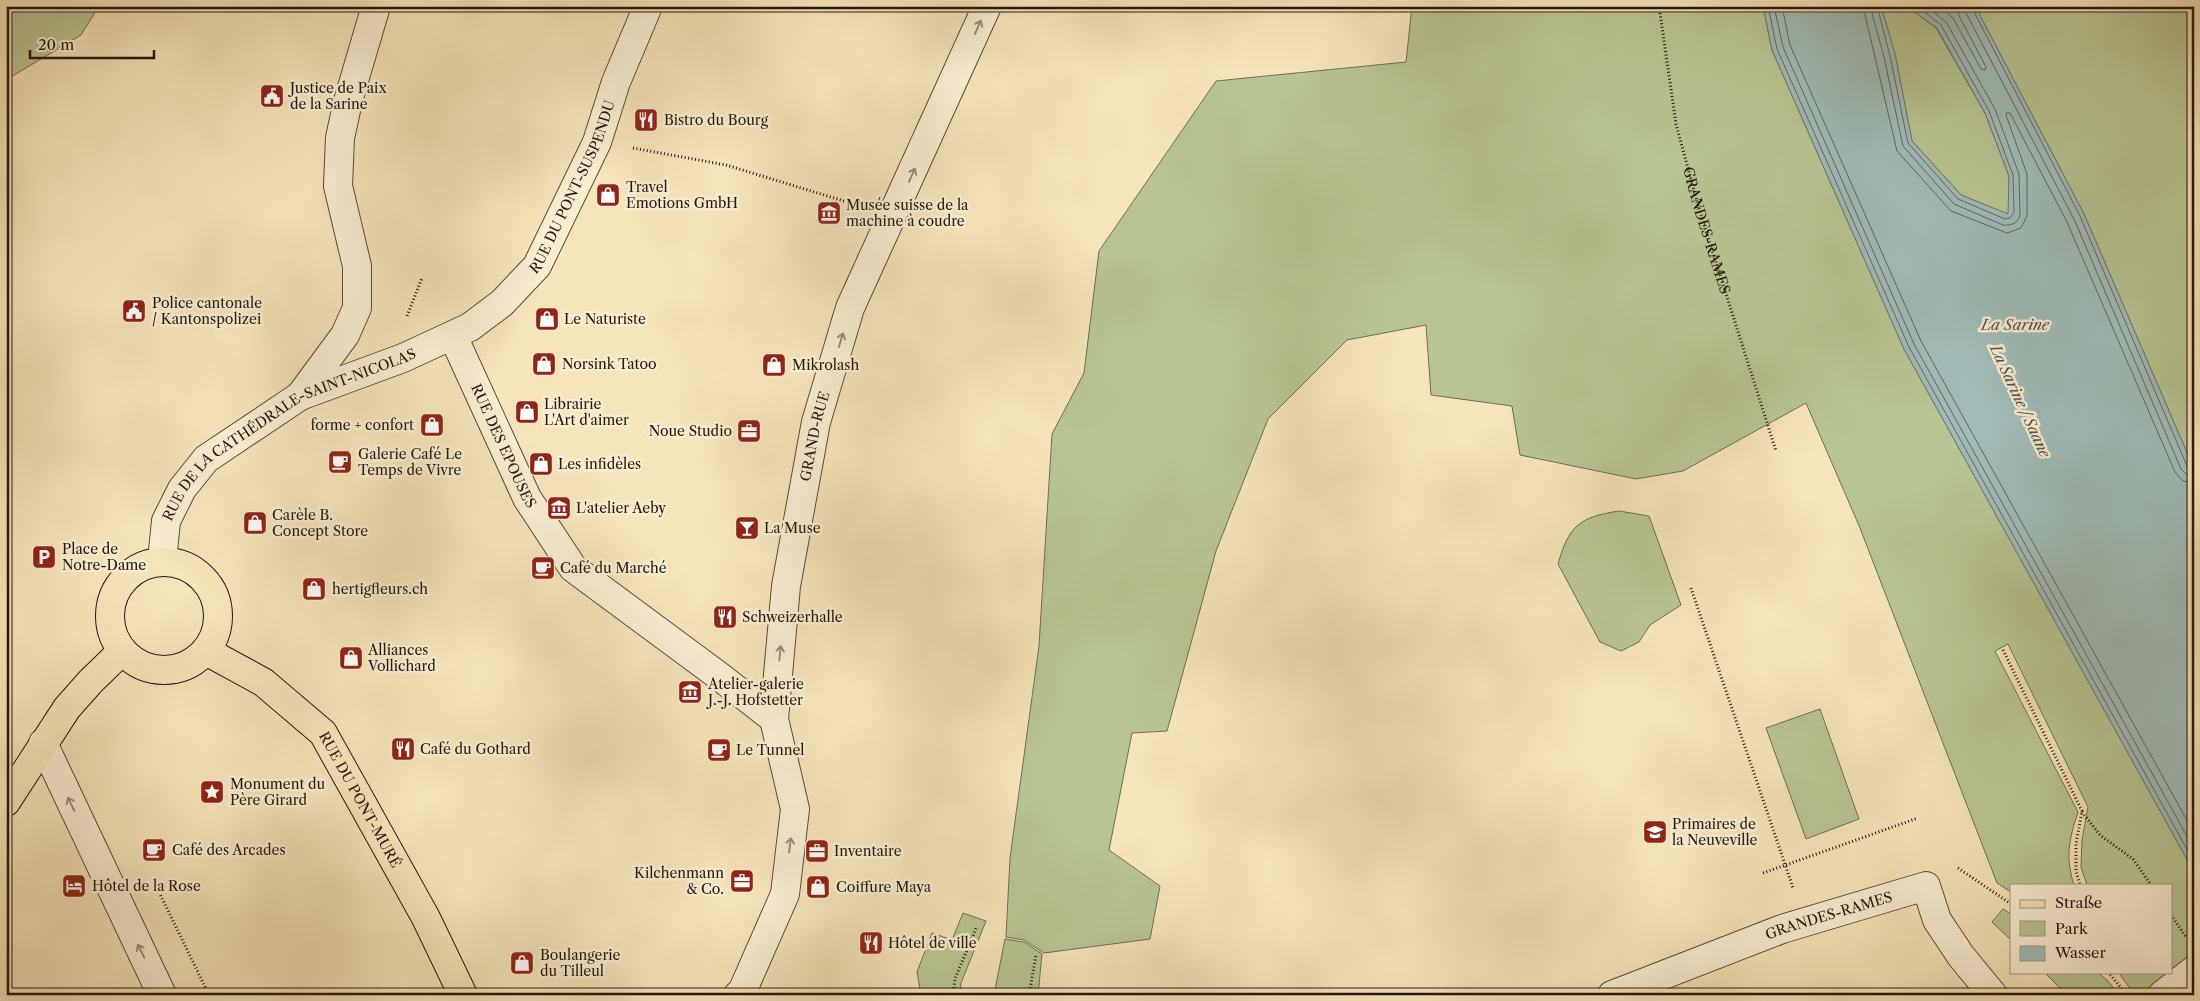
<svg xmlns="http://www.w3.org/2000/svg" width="2200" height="1001" font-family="'Libre Caslon Text',serif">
<rect width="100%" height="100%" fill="#f6e4ba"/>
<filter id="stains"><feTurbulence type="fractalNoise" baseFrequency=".004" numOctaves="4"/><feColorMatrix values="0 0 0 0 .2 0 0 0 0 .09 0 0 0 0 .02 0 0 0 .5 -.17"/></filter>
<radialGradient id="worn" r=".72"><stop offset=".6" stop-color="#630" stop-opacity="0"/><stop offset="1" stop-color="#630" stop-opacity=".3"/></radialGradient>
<g fill="#b8c593" stroke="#6f6e50">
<path d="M6,6H99L81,35L6,80Z"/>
<path d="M1412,6H1763L1772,50L1904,349L2194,872V995H2135L2118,972H2171V885H2087L2081,867L2082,840L2088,807L2008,644L1995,651L2078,812C2069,840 2065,856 2074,885H2011V892L1997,883L1860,528L1806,403L1683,471L1636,479L1520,455L1512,406L1431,395L1426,325L1347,340L1268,419L1216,551L1167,731L1132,733L1109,850L1160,886L1150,939L1044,953L1024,940L1006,937L1010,858L1039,646L1052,434L1084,373L1099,251L1216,81L1406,62Z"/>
<path d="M1881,6H1911L1913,11L1936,28L1985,113L2009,176V215L1961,195L1912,141L1895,54Z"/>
<path d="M1975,6H2194V469L2084,214Z"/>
<path d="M1619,511L1649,516L1681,605L1650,625L1639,642L1621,651L1600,642L1558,564C1569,525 1580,517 1619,511Z"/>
<path d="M1820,709L1859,819L1806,839L1766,728Z"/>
<path d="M2003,909L2011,914V940L1992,922Z"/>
<path d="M963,913L986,921L961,983L960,995H921L917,972L932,933L952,940Z"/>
<path d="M1005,939L1024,942L1042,954L1038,995H994Z"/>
<path d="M2044,972H2097L2107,980L2119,995H2067Z"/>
</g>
<path fill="#a0bcb8" stroke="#6f7a74" d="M1763,6H1881L1895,54L1912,141L1961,195L2008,214L2009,176L1985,113L1937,28L1913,11L1911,6H1975L2084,214L2194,469V872L1904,349L1772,50Z"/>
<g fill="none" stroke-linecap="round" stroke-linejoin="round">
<g stroke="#636962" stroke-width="1">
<path d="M1768,6L1777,49L1909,347L2194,862"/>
<path d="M1774,6L1783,47L1914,344L2194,849"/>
<path d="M1782,6L1790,45L1921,341L2194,833"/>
<path d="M1863,6L1897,151L1951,211L2007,233L2021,228L2027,216V174L2006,115L2007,112L2010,113L2067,222L2175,472L2183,481L2194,483"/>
<path d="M1870,6L1884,57L1903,146L1954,204L2003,225C2012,226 2018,223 2020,215L2019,174L1995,109L1946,22L1926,6"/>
<path d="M1877,6L1890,56L1908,143L1958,199L2005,219L2010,218L2014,213L2013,175L1989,111L1941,25L1917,6"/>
<path d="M1939,6L1953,18L1981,69L1985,70L1986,67L1959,16L1957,6"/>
<path d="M1965,6L1966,13L2074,219L2181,469L2186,474L2194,476"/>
<path d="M1971,6L2080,216L2187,466L2194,469"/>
</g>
<defs>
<g id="minor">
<path id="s2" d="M453,336L527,498L573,568L719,676L774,719"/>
<path d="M300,396L345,335L357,308V266L338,186L340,138L348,101L376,6"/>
<path id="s3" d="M162,561L166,521L182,489L206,459L300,396L403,358L470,327L502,303L537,266L597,142L616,82L648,6"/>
<path d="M43,743L162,995"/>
<path id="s4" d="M738,995L742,992L785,894L795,809L774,719L786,586L816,422L850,308L987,6"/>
<path id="s5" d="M1612,995L1782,929L1926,886L1937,920L1961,956L1993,995"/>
<path d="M2162,995L2194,970"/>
</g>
<g id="major">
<circle cx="164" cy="616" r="54"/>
<path id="s6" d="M206,651L263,682L323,733L426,918L463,995"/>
<path d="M6,802L67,708L91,681L122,651"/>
</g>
</defs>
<use href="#minor" stroke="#5a4a38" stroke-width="30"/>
<use href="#major" stroke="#26160d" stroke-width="30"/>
<g stroke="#26160d" stroke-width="3" stroke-dasharray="1 2.5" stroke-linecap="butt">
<path id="s1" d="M1659,6L1676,124L1699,209L1776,451"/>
<path d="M633,148L726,165L857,205"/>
<path d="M407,316L422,278"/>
<path d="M1691,588L1793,888"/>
<path d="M2003,650L2082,811L2076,844V871L2080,885"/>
<path d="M2082,812L2100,835L2133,859L2151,885"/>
<path d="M1958,868L2011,904"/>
<path d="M1763,873L1918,818"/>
<path d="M159,892L209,995"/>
<path d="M2171,915L2186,937"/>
<path d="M2108,972L2127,995"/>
<path d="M953,995L955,979L977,926"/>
<path d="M1029,995L1036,955"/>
</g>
<use href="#minor" stroke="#f9edd2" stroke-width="28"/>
<use href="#major" stroke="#f6e4ba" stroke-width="28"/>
</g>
<defs><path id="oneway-shaft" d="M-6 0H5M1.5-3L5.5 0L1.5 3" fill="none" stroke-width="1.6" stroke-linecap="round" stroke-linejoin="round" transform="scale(1.25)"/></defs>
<g stroke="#9a8c79">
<use href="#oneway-shaft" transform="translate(978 27) rotate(-67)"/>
<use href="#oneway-shaft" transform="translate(912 175) rotate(-66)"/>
<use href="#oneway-shaft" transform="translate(841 340) rotate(-73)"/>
<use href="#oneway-shaft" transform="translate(780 653) rotate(-85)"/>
<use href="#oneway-shaft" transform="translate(71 804) rotate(-116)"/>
<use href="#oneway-shaft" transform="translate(790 845) rotate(-83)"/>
<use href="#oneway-shaft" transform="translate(141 951) rotate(-116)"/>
</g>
<defs>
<symbol id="civic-square" viewBox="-11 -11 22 22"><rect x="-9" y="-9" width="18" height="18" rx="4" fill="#8f2418" stroke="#f9edd2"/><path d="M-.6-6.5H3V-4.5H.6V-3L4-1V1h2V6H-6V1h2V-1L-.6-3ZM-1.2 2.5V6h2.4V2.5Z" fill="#fff"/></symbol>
<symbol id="restaurant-square" viewBox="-11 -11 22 22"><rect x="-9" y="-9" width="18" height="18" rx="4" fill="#8f2418" stroke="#f9edd2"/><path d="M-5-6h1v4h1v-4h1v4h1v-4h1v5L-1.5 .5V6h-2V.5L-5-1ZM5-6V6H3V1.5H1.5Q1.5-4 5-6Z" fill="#fff"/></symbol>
<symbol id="shop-square" viewBox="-11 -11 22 22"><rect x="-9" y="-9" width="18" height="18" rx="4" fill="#8f2418" stroke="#f9edd2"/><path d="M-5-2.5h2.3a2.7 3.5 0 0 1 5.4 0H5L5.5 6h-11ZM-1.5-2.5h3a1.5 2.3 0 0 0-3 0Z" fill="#fff"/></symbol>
<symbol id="museum-square" viewBox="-11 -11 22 22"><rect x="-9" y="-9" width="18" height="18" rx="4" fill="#8f2418" stroke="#f9edd2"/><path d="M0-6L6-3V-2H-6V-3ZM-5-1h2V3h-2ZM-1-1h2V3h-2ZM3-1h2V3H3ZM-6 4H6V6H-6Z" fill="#fff"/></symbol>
<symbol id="office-square" viewBox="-11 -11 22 22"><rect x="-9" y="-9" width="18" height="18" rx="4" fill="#8f2418" stroke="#f9edd2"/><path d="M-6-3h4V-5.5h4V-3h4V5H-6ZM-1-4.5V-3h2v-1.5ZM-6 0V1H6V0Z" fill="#fff"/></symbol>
<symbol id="cafe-square" viewBox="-11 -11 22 22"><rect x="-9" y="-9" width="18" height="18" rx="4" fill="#8f2418" stroke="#f9edd2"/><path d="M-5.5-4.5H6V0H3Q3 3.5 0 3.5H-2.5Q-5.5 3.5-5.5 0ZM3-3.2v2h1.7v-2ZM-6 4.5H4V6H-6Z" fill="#fff"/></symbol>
<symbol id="bar-square" viewBox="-11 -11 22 22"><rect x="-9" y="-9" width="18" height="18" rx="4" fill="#8f2418" stroke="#f9edd2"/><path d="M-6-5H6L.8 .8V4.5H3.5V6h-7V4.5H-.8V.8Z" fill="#fff"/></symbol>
<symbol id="parking-square" viewBox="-11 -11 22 22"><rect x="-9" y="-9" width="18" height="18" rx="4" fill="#8f2418" stroke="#f9edd2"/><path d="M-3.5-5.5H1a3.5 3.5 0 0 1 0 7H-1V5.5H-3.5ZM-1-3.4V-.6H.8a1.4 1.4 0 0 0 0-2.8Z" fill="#fff"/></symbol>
<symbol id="sight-square" viewBox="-11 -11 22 22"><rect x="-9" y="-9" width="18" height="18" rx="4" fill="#8f2418" stroke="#f9edd2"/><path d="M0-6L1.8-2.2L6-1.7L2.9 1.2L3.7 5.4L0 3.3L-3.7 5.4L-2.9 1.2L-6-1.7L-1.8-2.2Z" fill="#fff"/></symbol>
<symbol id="school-square" viewBox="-11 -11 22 22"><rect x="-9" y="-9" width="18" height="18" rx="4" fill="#8f2418" stroke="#f9edd2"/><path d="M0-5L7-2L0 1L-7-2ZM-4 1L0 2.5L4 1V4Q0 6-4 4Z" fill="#fff"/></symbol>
<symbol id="hotel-square" viewBox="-11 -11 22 22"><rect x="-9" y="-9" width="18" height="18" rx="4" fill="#8f2418" stroke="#f9edd2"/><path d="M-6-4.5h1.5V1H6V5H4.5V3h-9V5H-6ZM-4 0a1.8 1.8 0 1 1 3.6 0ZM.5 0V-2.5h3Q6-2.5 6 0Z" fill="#fff"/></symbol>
</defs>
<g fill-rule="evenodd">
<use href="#civic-square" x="258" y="82" width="28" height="28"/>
<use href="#restaurant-square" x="632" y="106" width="28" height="28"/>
<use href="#shop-square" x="594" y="181" width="28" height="28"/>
<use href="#museum-square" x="815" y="199" width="28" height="28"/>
<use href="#civic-square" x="120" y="297" width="28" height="28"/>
<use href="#shop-square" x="533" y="305" width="28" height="28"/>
<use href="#shop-square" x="530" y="350" width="28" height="28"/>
<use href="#shop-square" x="760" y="351" width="28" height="28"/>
<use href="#shop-square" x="513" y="398" width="28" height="28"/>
<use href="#shop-square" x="418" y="411" width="28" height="28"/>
<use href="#office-square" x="735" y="417" width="28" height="28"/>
<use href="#cafe-square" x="326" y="448" width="28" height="28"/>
<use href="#shop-square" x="527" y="450" width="28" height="28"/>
<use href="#museum-square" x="545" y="494" width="28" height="28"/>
<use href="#shop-square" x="241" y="509" width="28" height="28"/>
<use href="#bar-square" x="733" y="514" width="28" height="28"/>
<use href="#parking-square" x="30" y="543" width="28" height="28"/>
<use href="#cafe-square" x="529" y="554" width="28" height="28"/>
<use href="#shop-square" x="300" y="575" width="28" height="28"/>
<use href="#restaurant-square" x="711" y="603" width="28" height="28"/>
<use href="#shop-square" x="337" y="644" width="28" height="28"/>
<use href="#museum-square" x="676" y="678" width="28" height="28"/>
<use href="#restaurant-square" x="389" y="735" width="28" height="28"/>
<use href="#cafe-square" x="705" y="736" width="28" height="28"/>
<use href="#sight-square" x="198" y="778" width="28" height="28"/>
<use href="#school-square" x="1641" y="818" width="28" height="28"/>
<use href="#cafe-square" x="140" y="836" width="28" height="28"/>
<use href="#office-square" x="803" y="837" width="28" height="28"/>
<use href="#office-square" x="728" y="867" width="28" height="28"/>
<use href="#hotel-square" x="60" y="872" width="28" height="28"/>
<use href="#shop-square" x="804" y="873" width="28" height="28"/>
<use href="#restaurant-square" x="857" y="929" width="28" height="28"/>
<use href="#shop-square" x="508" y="949" width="28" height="28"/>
</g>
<g text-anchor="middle" stroke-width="5" stroke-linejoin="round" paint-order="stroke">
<g font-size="14" fill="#26160d" stroke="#f9edd2" text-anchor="start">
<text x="290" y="93">Justice de Paix<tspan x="290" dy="16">de la Sarine</tspan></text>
<text x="664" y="125">Bistro du Bourg</text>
<text x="626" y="192">Travel<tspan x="626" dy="16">Emotions GmbH</tspan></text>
<text x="846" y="210">Musée suisse de la<tspan x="846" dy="16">machine à coudre</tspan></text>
<text x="152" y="308">Police cantonale<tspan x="152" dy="16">/ Kantonspolizei</tspan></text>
<text x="564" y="324">Le Naturiste</text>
<text x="562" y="369">Norsink Tatoo</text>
<text x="792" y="370">Mikrolash</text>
<text x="544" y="409">Librairie<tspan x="544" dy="16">L'Art d'aimer</tspan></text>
<text x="414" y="430" text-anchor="end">forme + confort</text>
<text x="732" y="436" text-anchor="end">Noue Studio</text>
<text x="358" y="459">Galerie Café Le<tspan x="358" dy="16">Temps de Vivre</tspan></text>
<text x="558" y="469">Les infidèles</text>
<text x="576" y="513">L'atelier Aeby</text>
<text x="272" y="520">Carèle B.<tspan x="272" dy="16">Concept Store</tspan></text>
<text x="764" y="533">La Muse</text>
<text x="62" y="554">Place de<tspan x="62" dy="16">Notre-Dame</tspan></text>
<text x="560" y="573">Café du Marché</text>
<text x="332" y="594">hertigfleurs.ch</text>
<text x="742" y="622">Schweizerhalle</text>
<text x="368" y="655">Alliances<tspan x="368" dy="16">Vollichard</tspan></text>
<text x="708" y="689">Atelier-galerie<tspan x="708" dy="16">J.-J. Hofstetter</tspan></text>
<text x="420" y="754">Café du Gothard</text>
<text x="736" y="755">Le Tunnel</text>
<text x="230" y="789">Monument du<tspan x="230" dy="16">Père Girard</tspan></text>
<text x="1672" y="829">Primaires de<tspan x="1672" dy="16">la Neuveville</tspan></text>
<text x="172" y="855">Café des Arcades</text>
<text x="834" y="856">Inventaire</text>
<text x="724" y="878" text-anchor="end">Kilchenmann<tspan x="724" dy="16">&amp; Co.</tspan></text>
<text x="92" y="891">Hôtel de la Rose</text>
<text x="836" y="892">Coiffure Maya</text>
<text x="888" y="948">Hôtel de ville</text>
<text x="540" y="960">Boulangerie<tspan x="540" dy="16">du Tilleul</tspan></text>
</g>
<g font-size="14" fill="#26160d" stroke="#f9edd2">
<text dy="5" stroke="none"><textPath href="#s3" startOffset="589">RUE DU PONT-SUSPENDU</textPath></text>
<text dy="5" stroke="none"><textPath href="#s1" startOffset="230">GRANDES-RAMES</textPath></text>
<text dy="5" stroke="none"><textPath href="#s4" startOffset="576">GRAND-RUE</textPath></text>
<text dy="5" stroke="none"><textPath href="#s3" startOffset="196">RUE DE LA CATHÉDRALE-SAINT-NICOLAS</textPath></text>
<text dy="5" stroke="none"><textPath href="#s2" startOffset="121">RUE DES EPOUSES</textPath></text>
<text dy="5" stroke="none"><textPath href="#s6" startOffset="220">RUE DU PONT-MURÉ</textPath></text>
<text dy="5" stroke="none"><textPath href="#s5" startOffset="231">GRANDES-RAMES</textPath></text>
</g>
<g font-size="15" font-style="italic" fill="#515049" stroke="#f9edd2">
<text x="2015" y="330">La Sarine</text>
<text transform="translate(2020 401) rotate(65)" y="5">La Sarine / Saane</text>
</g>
</g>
<rect width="2200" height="1001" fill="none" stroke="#f6e4ba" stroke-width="25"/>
<rect x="8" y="8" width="2185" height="986" fill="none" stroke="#26160d" stroke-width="2.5"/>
<rect x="12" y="12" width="2175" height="976" fill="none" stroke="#26160d"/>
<rect x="2010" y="884" width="162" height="90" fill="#f9edd2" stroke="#a59783"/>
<rect x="2020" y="900" width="25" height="8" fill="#f6e4ba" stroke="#a59783"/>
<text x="2055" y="908" font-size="15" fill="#26160d">Straße</text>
<rect x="2020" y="921" width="25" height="15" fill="#b8c593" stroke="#a59783"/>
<text x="2055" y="934" font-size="15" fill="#26160d">Park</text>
<rect x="2020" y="946" width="25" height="15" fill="#a0bcb8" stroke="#a59783"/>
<text x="2055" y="958" font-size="15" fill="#26160d">Wasser</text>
<path d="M30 50v8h124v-8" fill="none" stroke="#26160d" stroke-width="2.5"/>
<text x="38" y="50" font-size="15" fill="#26160d" stroke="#f9edd2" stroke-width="4" paint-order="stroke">20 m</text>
<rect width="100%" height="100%" filter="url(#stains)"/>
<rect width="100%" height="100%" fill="url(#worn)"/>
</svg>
